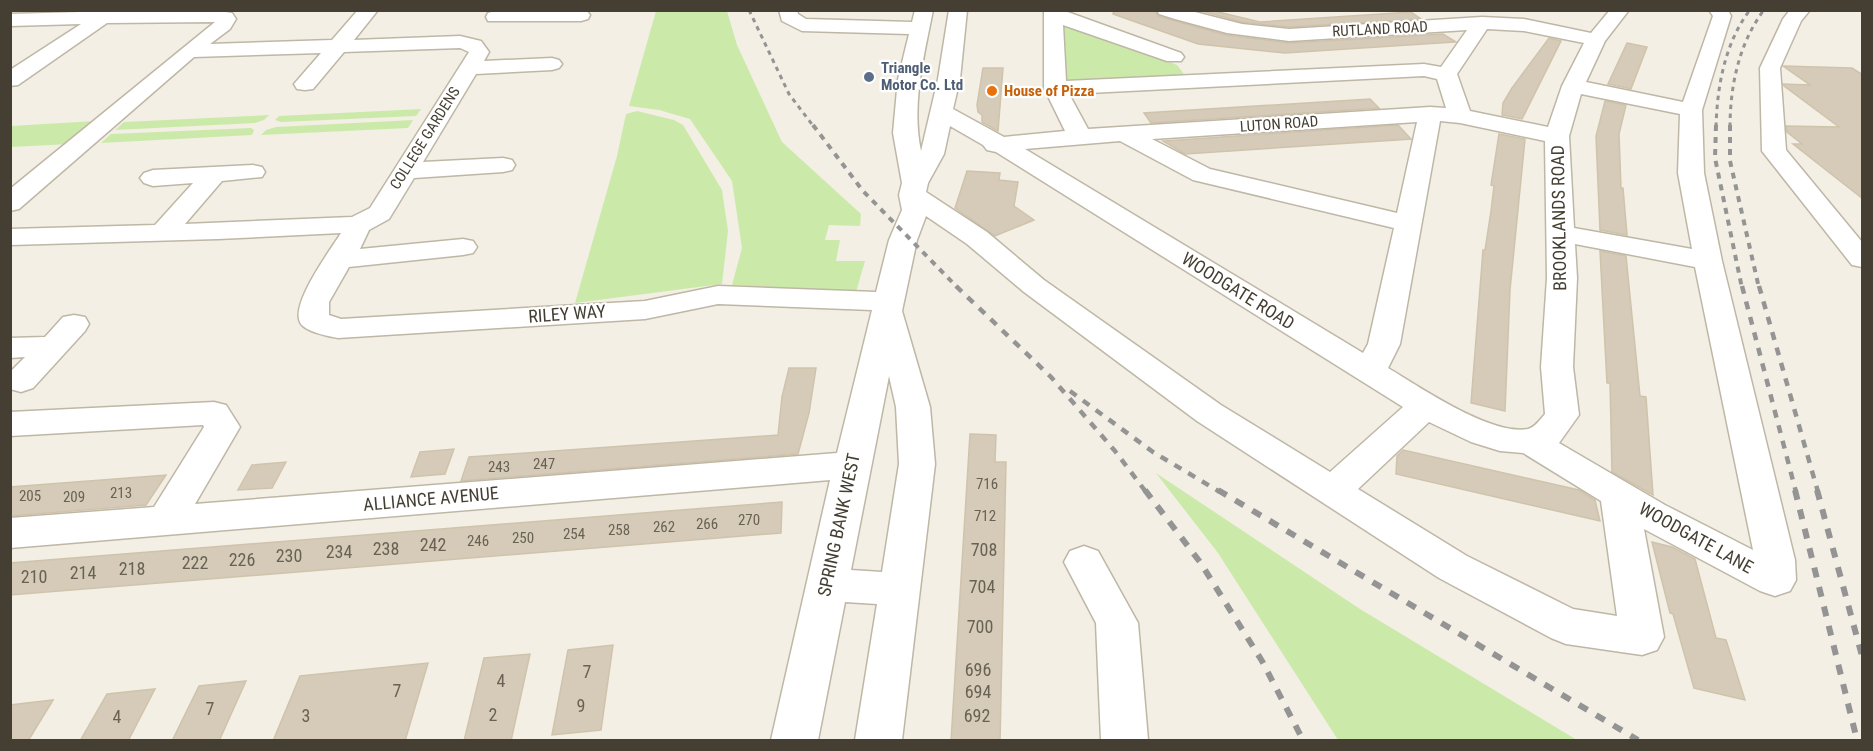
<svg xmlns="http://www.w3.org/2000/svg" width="1873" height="751" font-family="'Roboto Condensed',sans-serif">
<rect width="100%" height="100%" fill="#f3efe4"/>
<g fill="#cbeaaa">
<path d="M656,11H727L737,45L782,142L861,214L860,226L829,225L825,240H840L836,261H865L856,292L732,285L742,248L732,181L690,119L659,110L629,106Z"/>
<path d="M1067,22L1177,65L1187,78L1075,84L1063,81L1059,23Z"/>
<path d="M421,109L416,116L281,122L275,120L279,116Z"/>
<path d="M637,111L674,120L683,125L722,190L728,231L722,284L575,303L617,156L626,114Z"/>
<path d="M269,115L264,120L255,123L115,130L124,122Z"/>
<path d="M413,120L408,128L261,135L266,130L276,127Z"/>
<path d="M95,121L70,144L11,147V126Z"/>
<path d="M251,128L254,130L252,135L101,143L111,134Z"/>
<path d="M1156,473L1360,609L1577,740H1338L1218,553Z"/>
</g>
<g fill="#d5cbb8" stroke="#d0c3ab" stroke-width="1.5">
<path d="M1114,10H1155L1158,16L1226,35L1289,43L1443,34L1456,42L1285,53L1198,44L1113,14Z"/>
<path d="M1198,10H1210L1260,22L1411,12L1421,19L1289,27L1242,22Z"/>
<path d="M1549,38L1561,41L1522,119L1502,115L1503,103L1512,88Z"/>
<path d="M1627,43L1647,47L1631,89L1608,84Z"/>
<path d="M1783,66L1852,68L1863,75V199L1793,144H1802L1787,132L1786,126L1839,127L1784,86L1783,84L1810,85Z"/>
<path d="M983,68H1003L998,131L982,122V115L978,112L977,105Z"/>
<path d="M1370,99L1379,108L1151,123L1144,113Z"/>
<path d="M1605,101L1626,105L1619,134L1621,188H1623L1627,235L1600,230L1596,136Z"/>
<path d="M1398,125L1411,139L1185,154L1163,141Z"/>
<path d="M1499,134L1525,139L1510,290L1505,411L1471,403L1483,250H1485L1491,211L1494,186L1491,185Z"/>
<path d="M967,171L1000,173L999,180L1018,182L1014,206L1034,220L995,236L955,208Z"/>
<path d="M1600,251L1626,256L1640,396L1646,397L1653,495L1612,472L1610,383H1607Z"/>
<path d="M789,368H816L809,413L798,454L461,481L469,457L778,435L782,397Z"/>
<path d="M970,434L996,435L995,462H1006L1000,741H951Z"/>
<path d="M454,449L445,474L411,477L420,452Z"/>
<path d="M1403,450L1579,490L1595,500L1600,521L1396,474L1397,456Z"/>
<path d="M286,462L272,488L238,490L252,465Z"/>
<path d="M166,475L146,505L10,516V487Z"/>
<path d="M782,502L781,533L10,595V563Z"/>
<path d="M1652,542L1672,547L1695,559L1716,638L1726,640L1745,700L1694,688L1673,614L1670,613Z"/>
<path d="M613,645L601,730L552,735L568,650Z"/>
<path d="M530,654L511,741H464L484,658Z"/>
<path d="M428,663L405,741H273L300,676Z"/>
<path d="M246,681L219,741H172L199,686Z"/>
<path d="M155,689L128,741H80L107,694Z"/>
<path d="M53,700L28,741H10V705Z"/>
</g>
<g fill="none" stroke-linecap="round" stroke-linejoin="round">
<defs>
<g id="minor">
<path d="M151,10H212L232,13L236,19L230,29L210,44L332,40L358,10H378L354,40L460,36L481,41L489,52L484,61L552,58L559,60L562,64L559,68L552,70L476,74L423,162L503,158L512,160L515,165L512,170L503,172L414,178L389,219L369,230L360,249L463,239L473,241L477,247L473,253L463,255L349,267L329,302V315L341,319L645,301L718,286L876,292L889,240L902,210L899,195L902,183L893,133L898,79L909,34L802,31L782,21L779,10H797L798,14L806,19L912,22L915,10H933C924,56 911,105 921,151L938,79L949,10H967L960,79L953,109L1004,137L1065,131L1044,88V10H1062L1181,53L1184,57L1181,61H1167L1063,25L1066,81L1424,64L1441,67L1467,30L1289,41L1227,33L1175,19L1159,14L1157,10H1187L1242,24L1289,29L1482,17L1524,19L1591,33L1610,10H1629L1605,41L1586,82L1683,102L1713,16L1709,10H1728L1731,16L1702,110L1704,173L1722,261L1795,560L1796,580L1790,591L1775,596L1760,591L1644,529L1664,637L1657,650L1642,655L1566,644L1551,638L1439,578L1197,421L1024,292L967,244L926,216L917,240L902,311L930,407L935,464L902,740H855L877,604L845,602L818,740H771L830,480L10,548V518L154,507L204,427L203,425L10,436V412L214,402L226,405L240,427L195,504L837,453L872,310L718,304L645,319L338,338C328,336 311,333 303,326C284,311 332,248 341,233L218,239L10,245V229L155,225L193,183L153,186L144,183L140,178L144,173L153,170L253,165L262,167L265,172L262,177L222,181L185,224L352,217L370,208L469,52L460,48L344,52L313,89L305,90L297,89L294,84L321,53L194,57L19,209L10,211V189L215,22L107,23L18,85L10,86V70L81,24L10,26V14ZM1487,29L1524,31L1584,43L1562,86L1548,127L1470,111L1457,74ZM1424,76L1437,79L1446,108L1430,107L1088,129L1069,94ZM1581,94L1680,114L1678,173L1692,249L1574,228L1569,136ZM1440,121L1460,123L1545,141L1547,278L1541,367L1545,414C1540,420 1535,427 1528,429C1491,436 1420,387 1388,368L1400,344ZM1417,122L1397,213L1210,169L1152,139ZM950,126L983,145L987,150L996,152L1403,407L1330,472L1221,405L1044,280L987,232L926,192L928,183L944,154ZM1120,141L1193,180L1394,228L1368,344L1363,353L1025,149ZM1575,244L1695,267L1753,550L1665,505L1559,443L1579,415L1573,367L1577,278ZM889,376L896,407L899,464L882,572L851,570ZM1429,422L1471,442L1500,451L1523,453L1601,501L1617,616L1573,609L1467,556L1358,489Z"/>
<path d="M1790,10H1810L1801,21L1780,68L1786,150L1862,242V267L1852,265L1762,151L1760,68L1783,19Z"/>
<path d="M495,11L586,10L590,15L588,19L581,21H488L486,17L488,13Z"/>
<path d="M74,315L85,317L89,324L85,331L33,388L21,392L10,389V372L25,357L10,358V338L45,337L63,317Z"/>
<path d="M1084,546L1098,551L1138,623L1148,740H1101L1096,623L1064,562L1070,551Z"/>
</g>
</defs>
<use href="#minor" stroke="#bfb7a6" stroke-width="3"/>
<use href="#minor" fill="#fff" fill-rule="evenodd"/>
<g stroke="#949494" stroke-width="3" stroke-dasharray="4.5 4.5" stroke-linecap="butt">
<path d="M749,10L789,94L814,127"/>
<path d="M1716,127C1717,87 1725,42 1750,10"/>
<path d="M1730,127C1730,86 1739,43 1764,10"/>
</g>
<g stroke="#949494" stroke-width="4" stroke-dasharray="6 6" stroke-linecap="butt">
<path d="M813,125L863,191L958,288"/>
<path d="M1716,125L1715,158L1742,288"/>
<path d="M1730,125V161L1759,288"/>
</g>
<g stroke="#949494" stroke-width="4.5" stroke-dasharray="8 8" stroke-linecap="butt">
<path d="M956,286L1051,377L1115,451L1146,492"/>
<path d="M1742,286L1796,492"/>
<path d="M1759,286L1818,492"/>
<path d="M1070,391L1153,452L1220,492"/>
</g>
<g stroke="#949494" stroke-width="6" stroke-dasharray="10 10" stroke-linecap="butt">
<path d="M1145,490L1200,562L1262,661L1303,740"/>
<path d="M1218,490L1638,740"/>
<path d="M1795,490L1857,740"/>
<path d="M1817,490L1862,656"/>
</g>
</g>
<circle fill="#5c6f8a" stroke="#fff" stroke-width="2" cx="869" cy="77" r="6"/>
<circle fill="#e8710a" stroke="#fff" stroke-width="2" cx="992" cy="91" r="6"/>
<g text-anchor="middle" stroke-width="4.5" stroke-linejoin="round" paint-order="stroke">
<g font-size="15" fill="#453f33" stroke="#fff">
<text transform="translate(1380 29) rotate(-3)" y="5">RUTLAND ROAD</text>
<text transform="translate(1279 124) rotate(-4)" y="5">LUTON ROAD</text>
<text transform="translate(425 138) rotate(-58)" y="5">COLLEGE GARDENS</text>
</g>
<g font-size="15" font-weight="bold" fill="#4e5e75" stroke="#fff" text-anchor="start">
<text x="881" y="73">Triangle<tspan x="881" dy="17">Motor Co. Ltd</tspan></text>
</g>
<g font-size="15" font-weight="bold" fill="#c56008" stroke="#fff" text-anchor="start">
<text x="1004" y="96">House of Pizza</text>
</g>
<g font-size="15" fill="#696254">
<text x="544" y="469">247</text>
<text x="499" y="472">243</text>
<text x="987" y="489">716</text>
<text x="121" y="498">213</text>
<text x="30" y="501">205</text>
<text x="74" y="502">209</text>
<text x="985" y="521">712</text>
<text x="749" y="525">270</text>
<text x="707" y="529">266</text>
<text x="664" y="532">262</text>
<text x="619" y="535">258</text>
<text x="574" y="539">254</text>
<text x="523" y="543">250</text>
<text x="478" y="546">246</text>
</g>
<g font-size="18" fill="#453f33" stroke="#fff">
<text transform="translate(1559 218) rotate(-91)" y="6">BROOKLANDS ROAD</text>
<text transform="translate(1238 291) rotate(32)" y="6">WOODGATE ROAD</text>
<text transform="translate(567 314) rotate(-4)" y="6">RILEY WAY</text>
<text transform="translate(431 499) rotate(-5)" y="6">ALLIANCE AVENUE</text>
<text transform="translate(839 525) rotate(-78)" y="6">SPRING BANK WEST</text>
<text transform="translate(1696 538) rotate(29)" y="6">WOODGATE LANE</text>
</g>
<g font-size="18" fill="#696254">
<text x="433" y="551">242</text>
<text x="386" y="555">238</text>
<text x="984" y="556">708</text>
<text x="339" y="558">234</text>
<text x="289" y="562">230</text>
<text x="242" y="566">226</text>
<text x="195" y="569">222</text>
<text x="132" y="575">218</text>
<text x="83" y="579">214</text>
<text x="34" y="583">210</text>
<text x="982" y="593">704</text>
<text x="980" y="633">700</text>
<text x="978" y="676">696</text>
<text x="587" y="678">7</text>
<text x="501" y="687">4</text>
<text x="397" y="697">7</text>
<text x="978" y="698">694</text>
<text x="581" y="712">9</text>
<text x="210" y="715">7</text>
<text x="493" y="721">2</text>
<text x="306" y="722">3</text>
<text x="977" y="722">692</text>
<text x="117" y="723">4</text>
</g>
</g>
<rect width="1873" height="751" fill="none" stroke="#453f33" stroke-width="24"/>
</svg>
